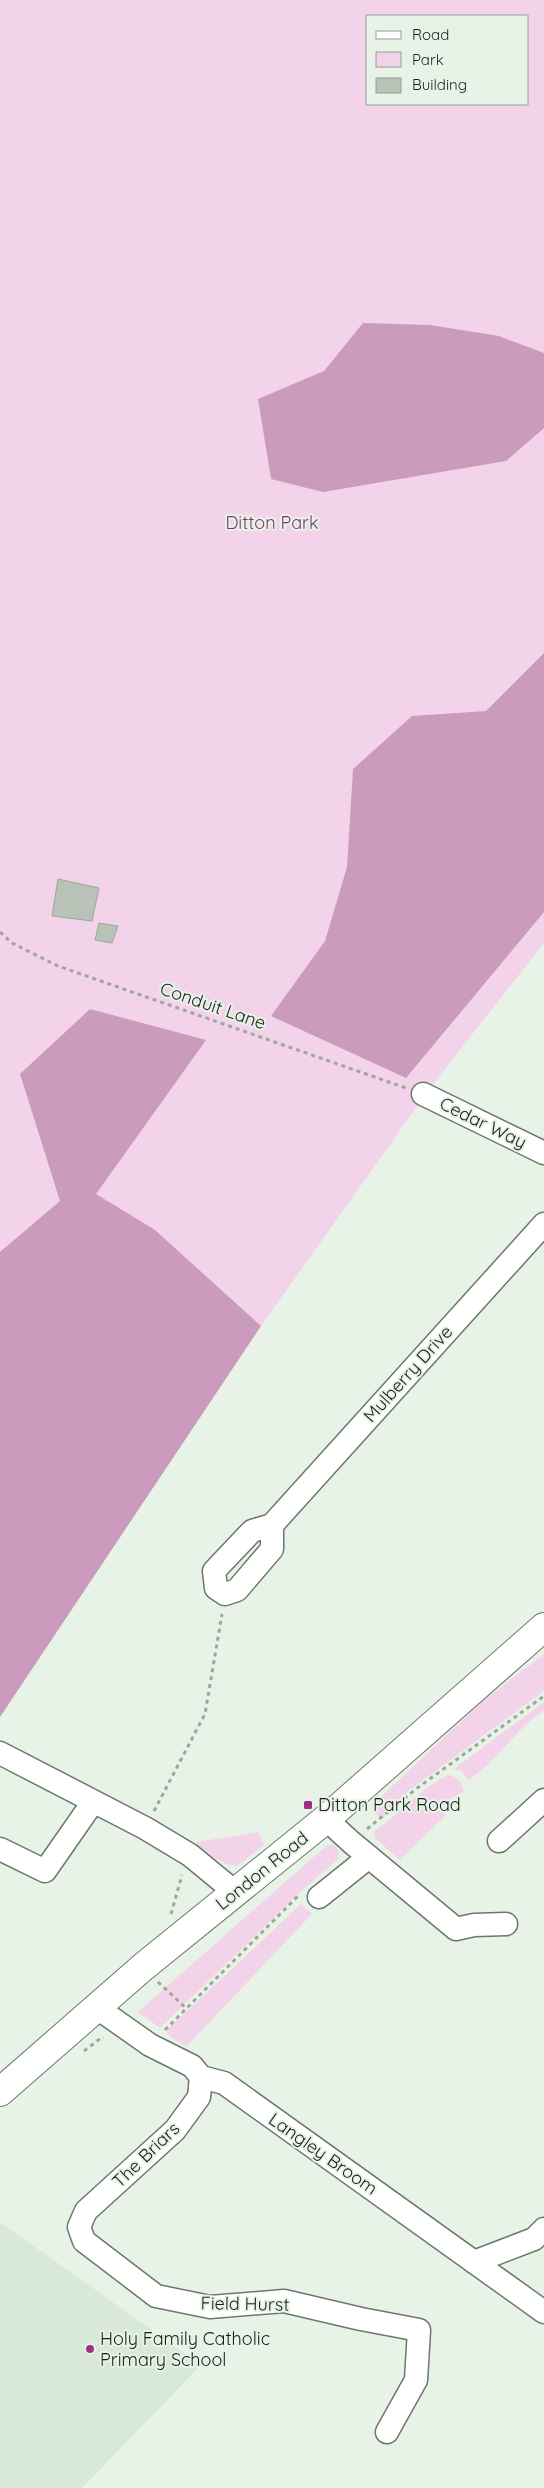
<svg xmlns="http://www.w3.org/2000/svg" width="544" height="2488" font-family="Quicksand,sans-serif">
<rect width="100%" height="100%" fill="#e8f3e7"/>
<path fill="#d9e9d7" d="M0,2222L201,2365L82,2488H0Z"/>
<g fill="#f3d3ea" fill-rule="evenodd">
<path d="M0,0H544V943L433,1084L261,1326L0,1717ZM368,16H528V104H368Z"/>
<path d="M544,1654V1691L407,1792L383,1817H379L371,1806L483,1701Z"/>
<path d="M544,1702V1711C515,1729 498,1761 468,1780L461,1771L454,1769Z"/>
<path d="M448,1775C458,1777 461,1781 464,1791L438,1806L446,1815L400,1860L375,1838L374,1831C400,1814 420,1789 448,1775Z"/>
<path d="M258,1832L264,1845L237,1866L227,1864L197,1850V1842Z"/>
<path d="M333,1844L339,1851L338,1859L299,1893L160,2028L138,2012L326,1846Z"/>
<path d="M301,1904L312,1914L186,2047L167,2034L168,2029Z"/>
</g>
<g fill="#cb9bbe">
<path d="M363,323L430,325L499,336L544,353V428L506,461L323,492L271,479L258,399L324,371Z"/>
<path d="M544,653V912L406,1078L271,1016L325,941L347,867L353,769L412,716L486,711Z"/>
<path d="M90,1009L206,1040L96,1194L155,1230L261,1326L0,1717V1252L60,1201L20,1074Z"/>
</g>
<g fill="#b8c2b6" stroke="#9da79c">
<path d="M58,879L99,888L92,921L52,916Z"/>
<path d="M99,923L118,926L112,943L95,940Z"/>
</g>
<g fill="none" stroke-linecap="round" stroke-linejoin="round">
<defs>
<g id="minor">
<path d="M423,1094L544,1153"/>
<path d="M272,1525V1549L237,1590L225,1594L216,1588L214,1571L252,1531L272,1525L544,1224"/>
<path d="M0,1753L145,1828L190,1855L235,1892"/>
<path d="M326,1819L351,1842L456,1929L474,1925L506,1924"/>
<path d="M499,1841L544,1800"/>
<path d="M0,1849L45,1871L93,1802"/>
<path d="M319,1897L369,1857"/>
<path d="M96,2007L150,2045L192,2066L201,2077L224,2083L544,2312"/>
<path d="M201,2077L199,2097L175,2130L86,2211L79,2227L84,2241L156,2296L210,2307L284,2301L361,2319L419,2330L416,2380L387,2432"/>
<path d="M474,2262L534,2239L544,2229"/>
</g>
<path id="major" d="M0,2092L143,1967L326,1819L544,1627"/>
</defs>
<use href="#minor" stroke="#6e776d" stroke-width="25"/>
<use href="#major" stroke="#6e776d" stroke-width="30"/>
<g stroke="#9ea69d" stroke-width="3" stroke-dasharray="4 4" stroke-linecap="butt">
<path d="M0,932L12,943L58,966L406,1088"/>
<path d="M154,1811L205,1714L222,1614"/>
<path d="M367,1829L416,1789L544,1696"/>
<path d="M171,1914L182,1875"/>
<path d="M158,1982L187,2009"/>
<path d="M165,2030L298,1896"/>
<path d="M84,2051L101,2038H104"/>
</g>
<use href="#minor" stroke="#fff" stroke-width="22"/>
<use href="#major" stroke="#fff" stroke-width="28"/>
</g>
<g fill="#9f2e8a" stroke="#e8f3e7" stroke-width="2">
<rect x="303" y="1800" width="10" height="10" rx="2.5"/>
<circle cx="90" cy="2349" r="5"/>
</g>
<g text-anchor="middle" stroke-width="4" stroke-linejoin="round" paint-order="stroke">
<g font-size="18" fill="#753968" stroke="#e8f3e7">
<text x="272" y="529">Ditton Park</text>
</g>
<g font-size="18" fill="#1a1e1a" stroke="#e8f3e7">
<text transform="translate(213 1006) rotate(19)" y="6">Conduit Lane</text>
<text transform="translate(483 1123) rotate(26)" y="6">Cedar Way</text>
<text transform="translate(408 1374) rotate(-48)" y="6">Mulberry Drive</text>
<text transform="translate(262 1871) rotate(-39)" y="6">London Road</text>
<text transform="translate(323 2154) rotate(35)" y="6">Langley Broom</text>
<text transform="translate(146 2155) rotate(-44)" y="6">The Briars</text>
<text transform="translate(245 2304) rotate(1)" y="6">Field Hurst</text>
</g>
<g font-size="18" fill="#1a1e1a" stroke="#e8f3e7" text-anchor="start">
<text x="318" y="1811">Ditton Park Road</text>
<text x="100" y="2345">Holy Family Catholic<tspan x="100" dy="21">Primary School</tspan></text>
</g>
</g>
<rect x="366" y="15" width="162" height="90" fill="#e8f3e7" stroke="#969e95"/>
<rect x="376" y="31" width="25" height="8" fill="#ffffff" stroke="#969e95"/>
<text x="412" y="40" font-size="15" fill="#1a1e1a">Road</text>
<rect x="376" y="52" width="25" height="15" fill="#f3d3ea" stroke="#969e95"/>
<text x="412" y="65" font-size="15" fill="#1a1e1a">Park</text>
<rect x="376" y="78" width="25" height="15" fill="#b8c2b6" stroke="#969e95"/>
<text x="412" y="90" font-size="15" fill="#1a1e1a">Building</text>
</svg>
